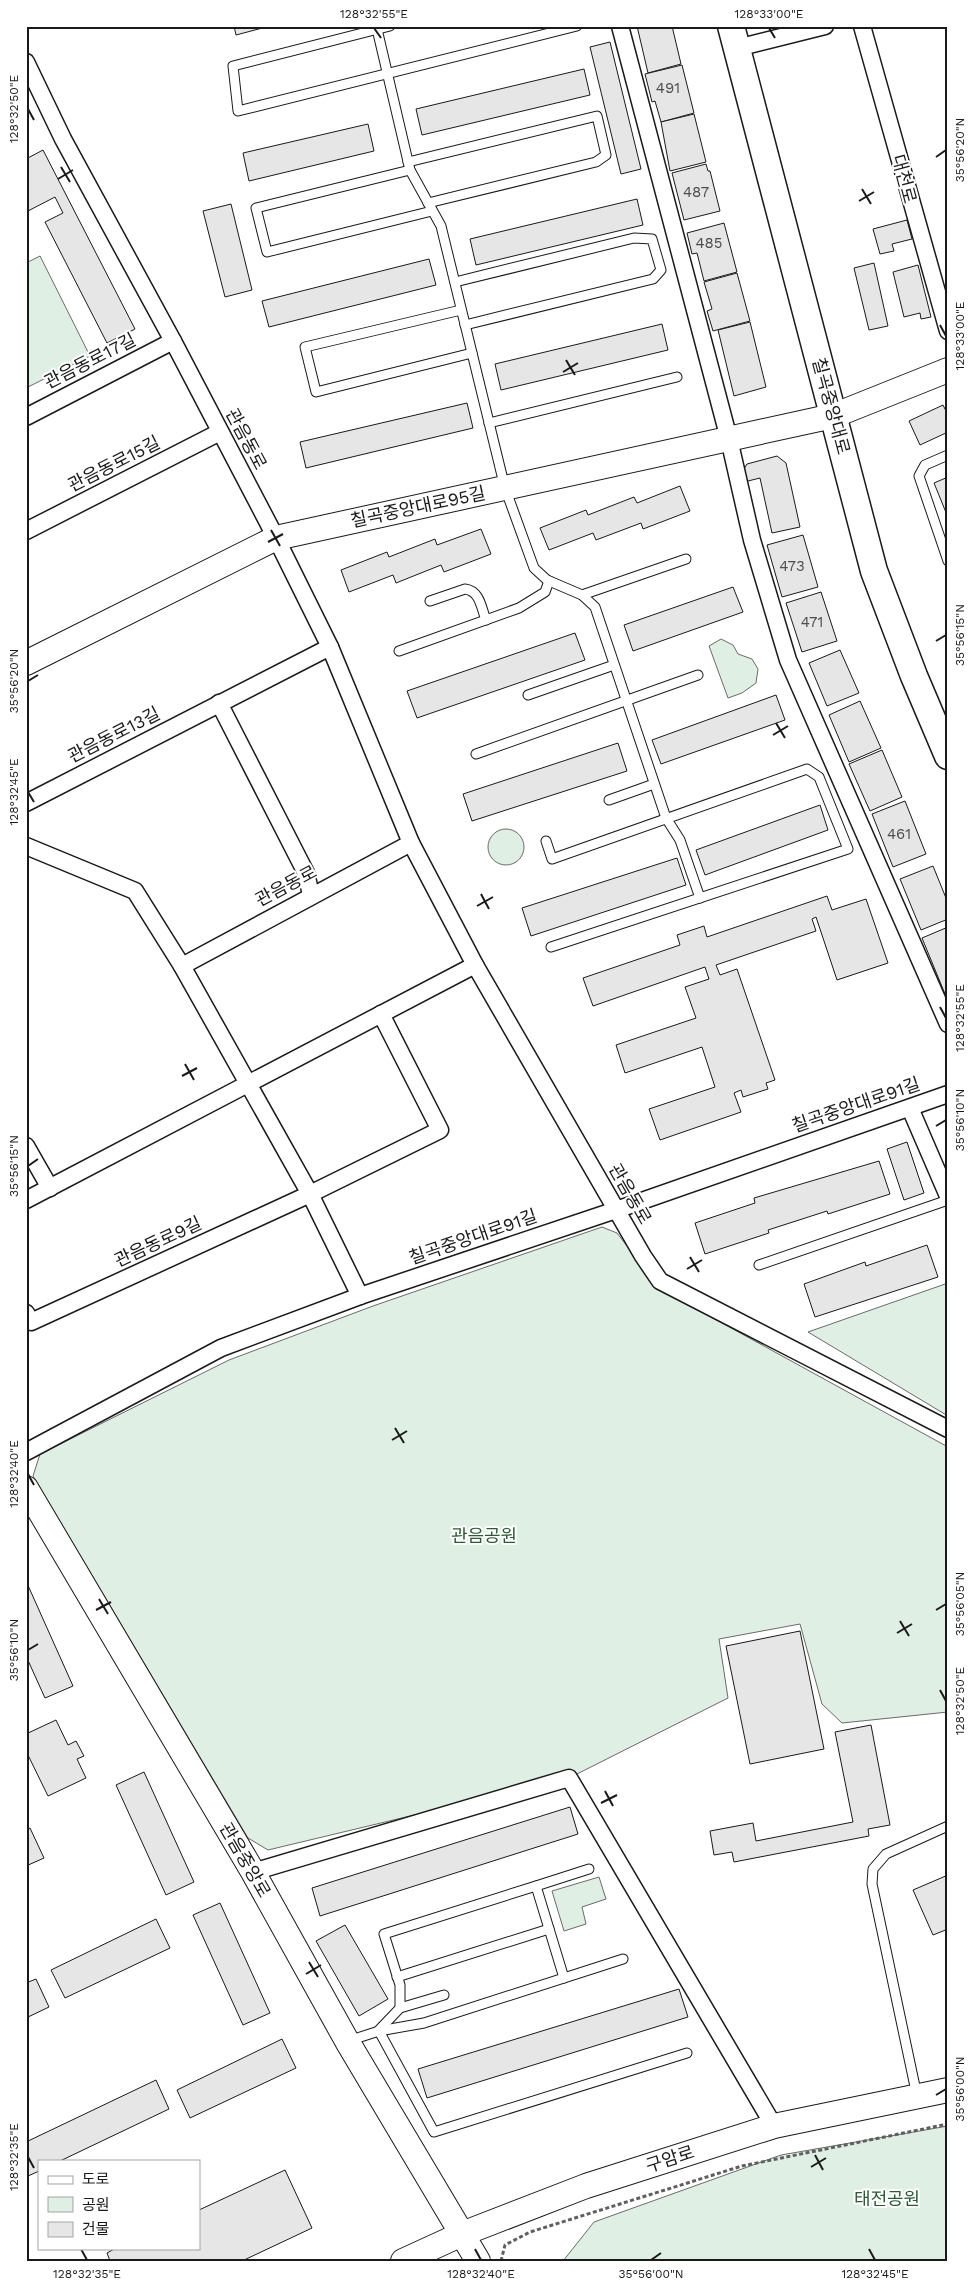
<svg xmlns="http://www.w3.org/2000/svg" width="974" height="2287" font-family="'Work Sans','Noto Sans KR',sans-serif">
<rect width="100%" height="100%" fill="#fff"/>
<g fill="#e0efe3" stroke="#6a6a6a">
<path d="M40,256L90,356L26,388V263Z"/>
<path d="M721,639L733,645L738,654L752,659L758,669L756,683L742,693L728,698L709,646Z"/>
<circle cx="506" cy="847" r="18"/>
<path d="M602,1227L617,1233L660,1289L948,1447V1712L842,1723L822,1704L800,1624L719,1639L728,1698L569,1778L268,1850L248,1838L33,1476L40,1454L229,1360L373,1306Z"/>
<path d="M948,1283V1416L808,1332Z"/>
<path d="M599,1877L606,1899L582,1907L586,1924L564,1931L552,1891Z"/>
<path d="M948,2126V2261H563L594,2222L781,2155Z"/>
</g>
<g fill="#e6e6e6" stroke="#1a1a1a">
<path d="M234,26H270L236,35Z"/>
<path d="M637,26H672L681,64L648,73Z"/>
<path d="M610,42L641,169L621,174L590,47Z"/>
<path d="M682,65L694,113L661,122L655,101L652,102L645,74Z"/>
<path d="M584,69L590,95L422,135L416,109Z"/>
<path d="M694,114L706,162L670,171L661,122Z"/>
<path d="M368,124L374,151L249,181L243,153Z"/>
<path d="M43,150L135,329L107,343L45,222L63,213L55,197L26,212V159Z"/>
<path d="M706,164L708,171H710L720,211L684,220L672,173Z"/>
<path d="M637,199L643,225L476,265L470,239Z"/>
<path d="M231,204L252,290L225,297L203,211Z"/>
<path d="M907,220L912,239L892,244L894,251L880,254L873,229Z"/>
<path d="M724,223L737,272L704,281L697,253L692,254L687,233Z"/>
<path d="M429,259L436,285L269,327L262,301Z"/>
<path d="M874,263L888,326L869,330L854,268Z"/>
<path d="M918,265L931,317L921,319L920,313L904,317L893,272Z"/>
<path d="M737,273L750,321L713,331L707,311L712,309L704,282Z"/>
<path d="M750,322L766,387L734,396L718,330Z"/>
<path d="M662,324L668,350L501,390L495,364Z"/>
<path d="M467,403L473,428L306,468L300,442Z"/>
<path d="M943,405L948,415V432L920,445L909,421Z"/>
<path d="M777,456L786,463L800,527L772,533L760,478L744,482L742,472L747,464Z"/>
<path d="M948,477V514L947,515L934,483Z"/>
<path d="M680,486L690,511L643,529L641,523L596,540L593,533L549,550L540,528L586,510L588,515L634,497L637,503Z"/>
<path d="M481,529L491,554L444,572L441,565L396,583L393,575L349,592L341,570L387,552L389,557L435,539L437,545Z"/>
<path d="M803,535L818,587L782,597L767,545Z"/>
<path d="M733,587L743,612L633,651L624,625Z"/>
<path d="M821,592L837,641L802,652L786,603Z"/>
<path d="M575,633L585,660L417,718L407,691Z"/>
<path d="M840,650L859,693L827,706L809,663Z"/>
<path d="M776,695L785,720L661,764L652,740Z"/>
<path d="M860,701L881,748L849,762L829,715Z"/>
<path d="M618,743L627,771L472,821L463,794Z"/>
<path d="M882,750L902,797L870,811L849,764Z"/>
<path d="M905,801L926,854L893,867L872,814Z"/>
<path d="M820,805L828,830L705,875L696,850Z"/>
<path d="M677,858L686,885L531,936L522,908Z"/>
<path d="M933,866L948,903V919L921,930L900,879Z"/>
<path d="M827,896L832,910L866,899L888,963L837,980L816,917L812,919L816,931L716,965L720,975L737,969L775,1080L766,1083L768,1089L743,1097L741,1090L734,1093L741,1112L660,1140L649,1109L715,1087L702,1047L625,1073L616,1045L696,1018L685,987L709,979L705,967L593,1006L583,978L680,945L677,935L704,926L707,937Z"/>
<path d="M948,927V993L945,994L922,938Z"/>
<path d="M907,1142L924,1193L904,1200L887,1149Z"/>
<path d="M879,1161L890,1194L828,1214L827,1211L768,1230L769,1233L705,1254L695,1223L755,1203L754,1198Z"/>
<path d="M927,1245L938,1277L815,1317L804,1284L865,1262L866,1266Z"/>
<path d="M26,1581L73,1686L45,1698L26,1656Z"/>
<path d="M800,1631L824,1749L750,1764L726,1646Z"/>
<path d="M56,1720L68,1745L76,1741L84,1756L77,1759L86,1778L48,1796L26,1751V1734Z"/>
<path d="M871,1725L890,1825L868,1829L869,1836L734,1862L732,1852L714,1855L710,1831L753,1823L756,1841L853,1822L835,1732Z"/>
<path d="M144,1772L194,1882L166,1895L116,1785Z"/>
<path d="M570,1807L578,1834L320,1916L312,1888Z"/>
<path d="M30,1828L44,1858L26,1866V1830Z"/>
<path d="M948,1875V1929L933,1935L913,1890Z"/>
<path d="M220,1903L270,2013L243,2025L193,1915Z"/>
<path d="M156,1919L170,1948L65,1998L51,1970Z"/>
<path d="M345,1925L388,1999L359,2016L316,1941Z"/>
<path d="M36,1979L49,2007L26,2018V1983Z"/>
<path d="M679,1989L688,2017L427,2098L418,2069Z"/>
<path d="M282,2039L296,2068L190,2118L177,2090Z"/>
<path d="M156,2080L169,2109L60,2161H39V2171L26,2177V2142Z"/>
<path d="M285,2170L312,2228L242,2261H110L107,2253L116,2248H199V2210Z"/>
</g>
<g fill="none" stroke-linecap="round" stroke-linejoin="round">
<defs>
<g id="lane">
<path d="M390,26L233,66L238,111L577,26"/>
<path d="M377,29L410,170L441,226L505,488L534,568L547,580L582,595L595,607L666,818L680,840L700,898"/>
<path d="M408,162L597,116L606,155L596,162L428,203"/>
<path d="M410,170L256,208L267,252L432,211"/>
<path d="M455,282L634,238L652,239L661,270L653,279L465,325"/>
<path d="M461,310L305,347L316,392L472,353"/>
<path d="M489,423L677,377"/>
<path d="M948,455L925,465L919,476L948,561"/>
<path d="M582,595L686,559"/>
<path d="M430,601L465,589C480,591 481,607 486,620"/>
<path d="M399,651L519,608L545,592L549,581"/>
<path d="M528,695L614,665"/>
<path d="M476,754L698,675"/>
<path d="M609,800L654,784"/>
<path d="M546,841L552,859L807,769L819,777L848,849L551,947"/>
<path d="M759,1265L948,1200"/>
<path d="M536,1886L589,1869"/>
<path d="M397,1977L549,1929"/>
<path d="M400,2008V1985L384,1934L536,1886L564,1978"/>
<path d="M379,2030L400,2008L444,1995"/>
<path d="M379,2031L434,2132L687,2053"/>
<path d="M348,2041L379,2031L424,2023L623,1959"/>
<path d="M917,2096L872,1884L873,1869L886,1854L948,1826"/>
</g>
<g id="street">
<path d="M620,26L729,439L752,540L788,660L948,1024"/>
<path d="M862,26L948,331"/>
<path d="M737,48L825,26"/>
<path d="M26,62L63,139L173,341L276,538L330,647L411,843L475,965L643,1256L660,1281L948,1429"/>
<path d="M26,417L173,341"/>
<path d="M26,531L220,432"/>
<path d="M219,703L306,873L311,895"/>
<path d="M26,803L330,647"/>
<path d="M26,846L135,891L182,966L310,1194L360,1296"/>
<path d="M182,966L411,843"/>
<path d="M910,1108L948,1196"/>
<path d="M26,1146L50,1188"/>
<path d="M26,1200L475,965"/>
<path d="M26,1313L31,1322L310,1194L440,1130L381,1014"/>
<path d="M26,1452L221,1348L360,1296L616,1210L948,1094"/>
<path d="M253,1872L569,1778L774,2126"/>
</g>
<g id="secondary">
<path d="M26,663L276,538L833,416L948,370"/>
<path d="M26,1488L253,1872L347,2041L478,2261"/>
<path d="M403,2261L462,2234L586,2186L774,2126L948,2090"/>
</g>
<path id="primary" d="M731,26L874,571L914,676L948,756"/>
</defs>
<use href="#lane" stroke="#1a1a1a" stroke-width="11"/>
<use href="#street" stroke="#1a1a1a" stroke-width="19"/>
<use href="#secondary" stroke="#1a1a1a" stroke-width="26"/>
<use href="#primary" stroke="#1a1a1a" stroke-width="29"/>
<path stroke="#5f5f5f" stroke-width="3" stroke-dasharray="4 2.5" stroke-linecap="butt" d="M501,2261L505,2245L530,2232L742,2166L948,2124"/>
<use href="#lane" stroke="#fff" stroke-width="9"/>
<use href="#street" stroke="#fff" stroke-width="16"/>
<use href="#secondary" stroke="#fff" stroke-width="24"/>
<use href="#primary" stroke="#fff" stroke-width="26"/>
</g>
<path fill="none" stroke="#1a1a1a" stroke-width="2" d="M374,28L381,38M769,28L775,38M28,109L34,120M936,157L946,150M61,167L70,182M58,179L73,170M862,189L871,204M859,201L874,192M940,325L946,336M566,360L575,375M563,372L578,363M271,530L280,546M268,542L283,534M936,641L946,635M28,681L38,675M776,723L785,738M773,735L788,726M28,792L34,802M481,894L489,909M477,906L493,897M940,1007L946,1018M185,1064L194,1080M182,1076L197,1068M936,1126L946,1120M28,1166L38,1159M690,1257L699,1272M687,1269L702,1260M395,1428L404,1443M392,1440L407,1431M28,1474L34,1485M99,1599L108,1614M96,1610L111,1602M936,1610L946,1604M900,1621L909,1636M897,1633L912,1624M28,1650L38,1644M940,1690L946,1701M605,1791L613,1806M601,1803L617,1795M309,1962L318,1977M306,1974L321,1965M936,2095L946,2089M815,2155L823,2170M28,2157L34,2168M811,2167L826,2158M81,2249L87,2260M475,2249L481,2260M869,2249L875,2260M651,2260L661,2253"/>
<g text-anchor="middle" stroke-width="4" stroke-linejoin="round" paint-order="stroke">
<g font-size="15" fill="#4d4d4d">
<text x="668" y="93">491</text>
<text x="696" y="197">487</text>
<text x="709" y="248">485</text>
<text x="792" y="571">473</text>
<text x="812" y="627">471</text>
<text x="899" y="839">461</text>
</g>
<g font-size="18" fill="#1a1a1a" stroke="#fff">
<text transform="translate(904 179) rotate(75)" y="6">대천로</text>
<text transform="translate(90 361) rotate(-27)" y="6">관음동로17길</text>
<text transform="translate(831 406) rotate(75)" y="6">칠곡중앙대로</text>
<text transform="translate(246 439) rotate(62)" y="6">관음동로</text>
<text transform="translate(114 464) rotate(-27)" y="6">관음동로15길</text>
<text transform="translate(418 507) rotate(-12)" y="6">칠곡중앙대로95길</text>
<text transform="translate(114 735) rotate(-27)" y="6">관음동로13길</text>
<text transform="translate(286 886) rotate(-28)" y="6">관음동로</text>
<text transform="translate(856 1105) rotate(-19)" y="6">칠곡중앙대로91길</text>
<text transform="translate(630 1194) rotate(60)" y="6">관음동로</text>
<text transform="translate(473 1237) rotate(-19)" y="6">칠곡중앙대로91길</text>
<text transform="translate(158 1242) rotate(-25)" y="6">관음동로9길</text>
<text transform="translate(245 1860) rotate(60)" y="6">관음중앙로</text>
<text transform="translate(670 2159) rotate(-18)" y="6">구암로</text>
</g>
<g font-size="18" fill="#2b5a34" stroke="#fff">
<text x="484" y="1542">관음공원</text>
<text x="887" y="2205">태전공원</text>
</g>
</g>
<rect width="974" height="2287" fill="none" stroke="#ffffff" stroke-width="55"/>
<rect x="38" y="2160" width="162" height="90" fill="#ffffff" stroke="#a3a3a3"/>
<rect x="48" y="2176" width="25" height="8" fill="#ffffff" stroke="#a3a3a3"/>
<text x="82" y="2184" font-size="15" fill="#1a1a1a">도로</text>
<rect x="48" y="2197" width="25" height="15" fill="#e0efe3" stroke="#a3a3a3"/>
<text x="82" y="2210" font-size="15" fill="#1a1a1a">공원</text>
<rect x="48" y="2222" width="25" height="15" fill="#e6e6e6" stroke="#a3a3a3"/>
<text x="82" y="2234" font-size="15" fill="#1a1a1a">건물</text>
<rect x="28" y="28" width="918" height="2232" fill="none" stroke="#1a1a1a" stroke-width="2"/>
<g font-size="12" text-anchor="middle" fill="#1a1a1a">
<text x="374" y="18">128°32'55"E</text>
<text x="769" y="18">128°33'00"E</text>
<text transform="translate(14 109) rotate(-90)" y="4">128°32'50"E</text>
<text transform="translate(960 150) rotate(-90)" y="4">35°56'20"N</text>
<text transform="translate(960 336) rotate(-90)" y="4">128°33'00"E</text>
<text transform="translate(960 635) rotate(-90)" y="4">35°56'15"N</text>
<text transform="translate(14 681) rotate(-90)" y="4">35°56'20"N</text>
<text transform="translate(14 792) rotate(-90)" y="4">128°32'45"E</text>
<text transform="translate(960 1018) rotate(-90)" y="4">128°32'55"E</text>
<text transform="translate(960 1120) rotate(-90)" y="4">35°56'10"N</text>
<text transform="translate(14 1166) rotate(-90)" y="4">35°56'15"N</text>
<text transform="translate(14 1474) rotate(-90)" y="4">128°32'40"E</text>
<text transform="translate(960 1604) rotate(-90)" y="4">35°56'05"N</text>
<text transform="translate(14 1650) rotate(-90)" y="4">35°56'10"N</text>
<text transform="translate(960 1701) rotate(-90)" y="4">128°32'50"E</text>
<text transform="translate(960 2089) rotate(-90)" y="4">35°56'00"N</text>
<text transform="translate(14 2157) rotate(-90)" y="4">128°32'35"E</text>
<text x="87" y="2278">128°32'35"E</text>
<text x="481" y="2278">128°32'40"E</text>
<text x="651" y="2278">35°56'00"N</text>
<text x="875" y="2278">128°32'45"E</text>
</g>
</svg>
